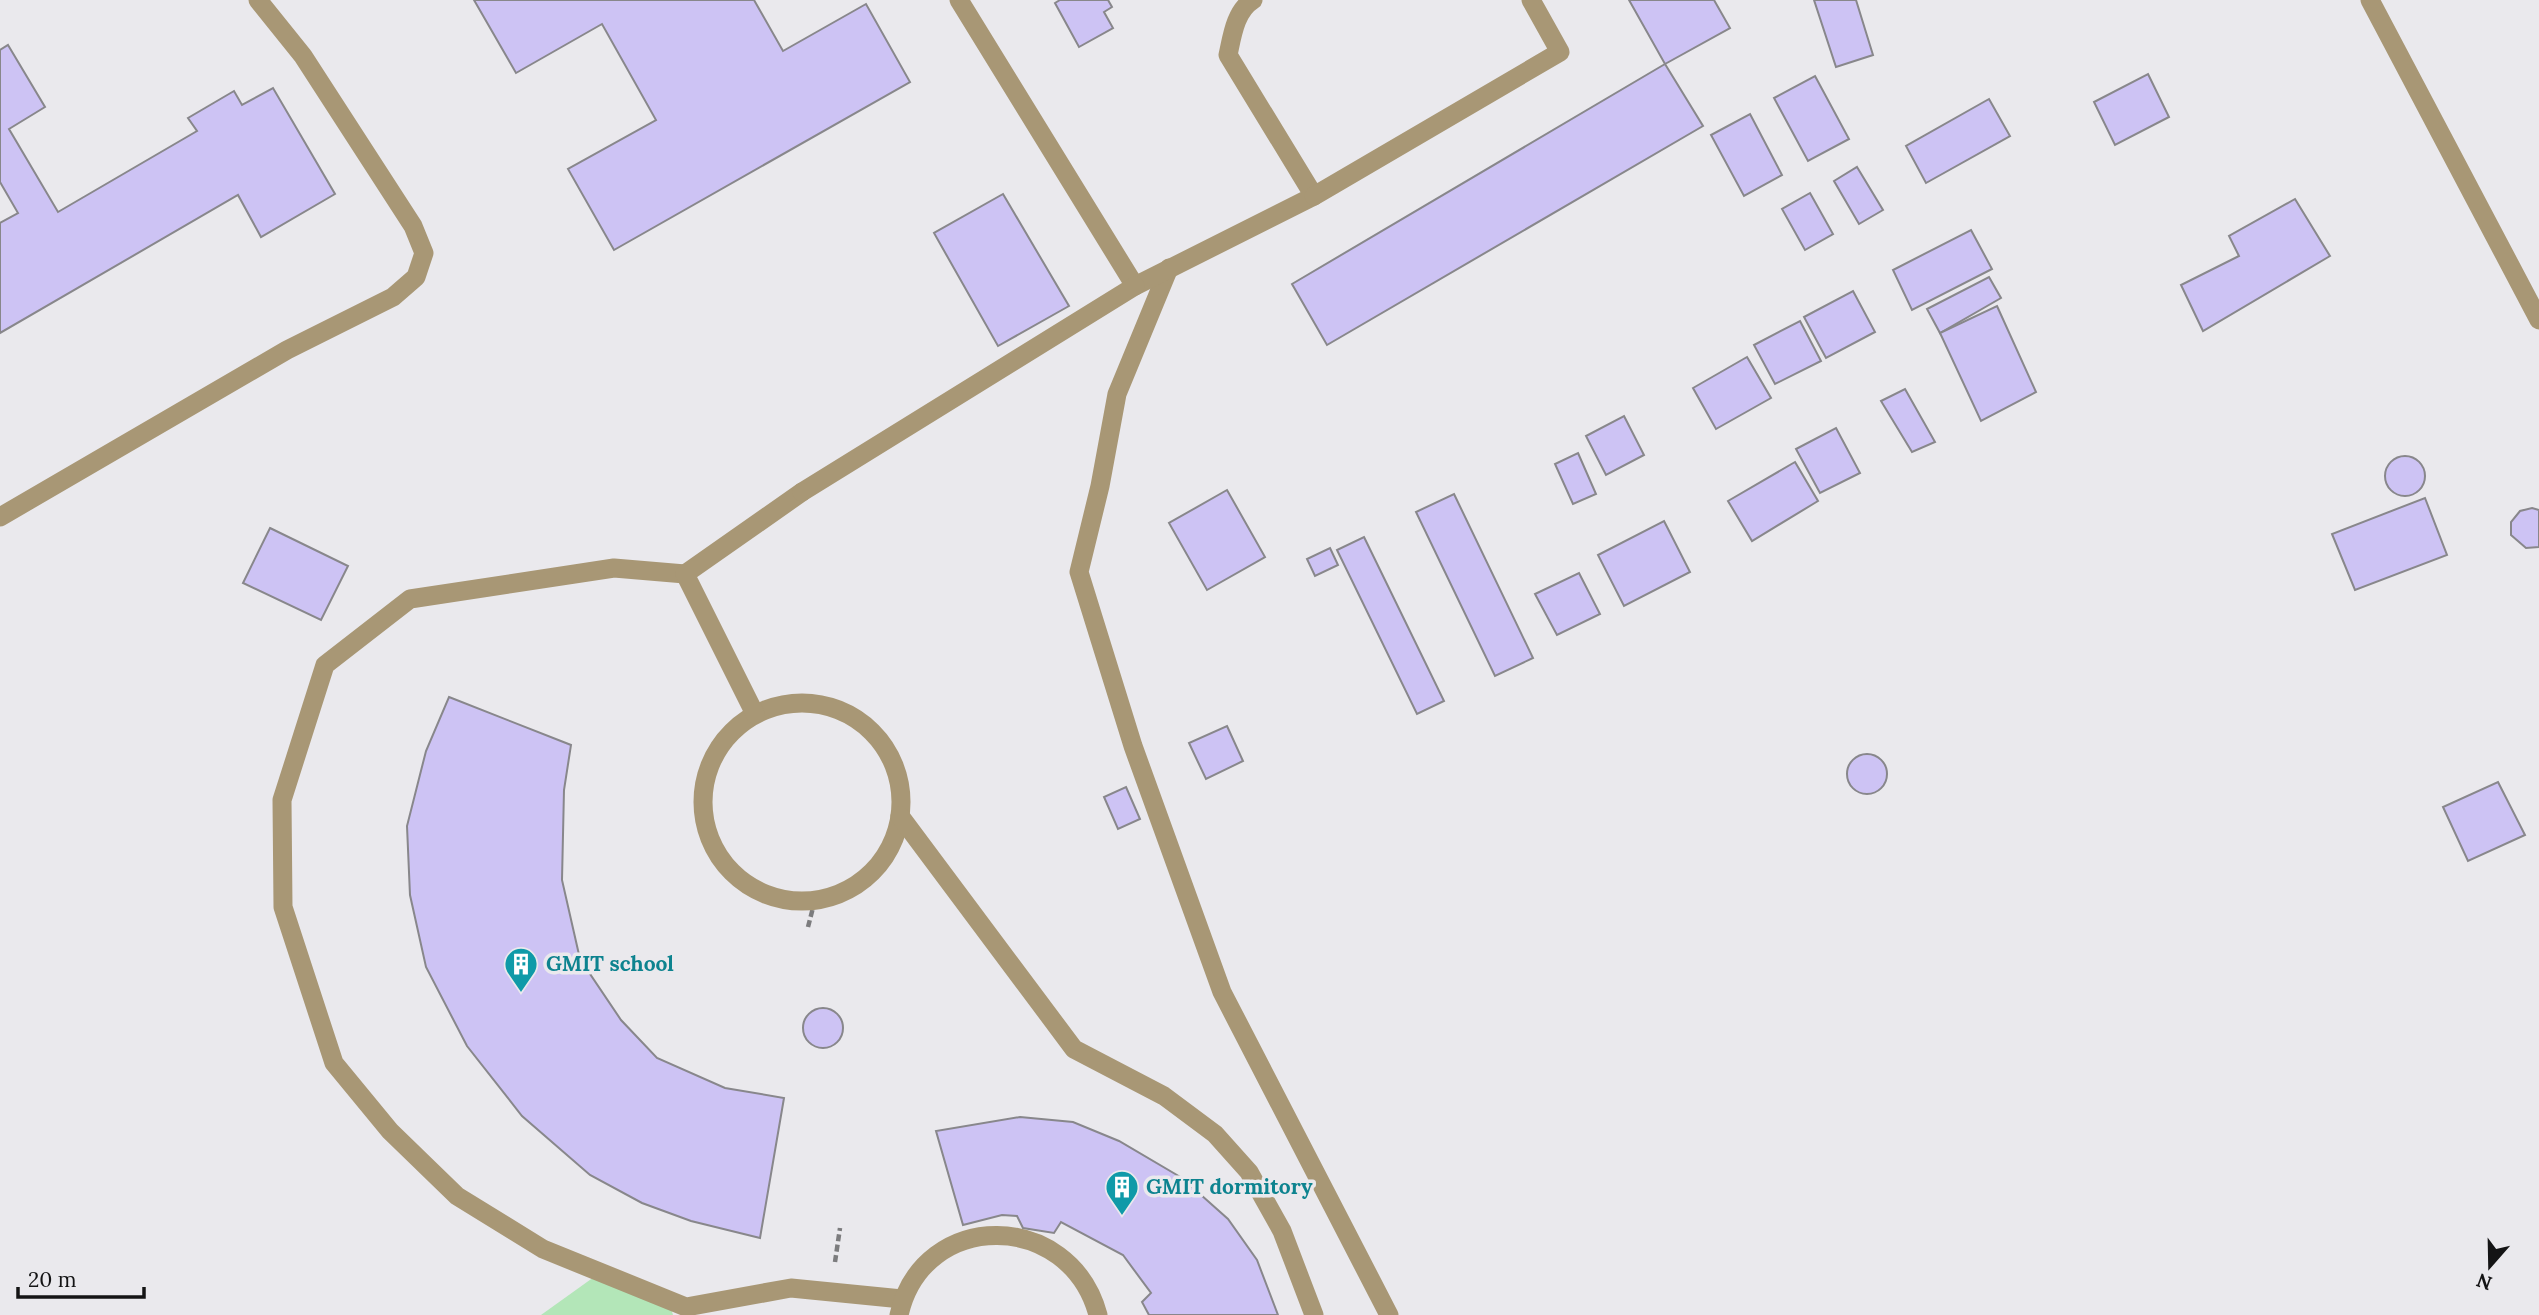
<svg xmlns="http://www.w3.org/2000/svg" width="2539" height="1315" font-family="Lora,serif">
<rect width="100%" height="100%" fill="#eae9ed"/>
<path fill="#b3e6b8" d="M594,1277L671,1308L673,1315H541Z"/>
<g fill="#cdc3f4" stroke="#88878b" stroke-width="2">
<path d="M474,0H754L783,51L866,4L910,82L614,250L568,169L656,120L602,24L516,73Z"/>
<path d="M1060,0H1108L1112,7L1104,12L1113,28L1079,47L1055,3Z"/>
<path d="M1629,0H1714L1730,28L1665,64Z"/>
<path d="M1814,0H1856L1873,55L1836,67Z"/>
<path d="M8,45L45,107L9,129L58,212L197,131L188,118L234,91L242,105L273,88L335,194L261,237L238,195L0,333V223L18,213L0,182V50Z"/>
<path d="M1665,64L1703,126L1327,345L1292,284Z"/>
<path d="M2148,74L2169,117L2115,145L2094,102Z"/>
<path d="M1815,76L1849,139L1808,161L1774,98Z"/>
<path d="M1989,99L2010,136L1926,183L1906,146Z"/>
<path d="M1750,114L1782,175L1744,196L1711,135Z"/>
<path d="M1857,167L1883,210L1859,224L1834,181Z"/>
<path d="M1810,193L1833,234L1805,250L1782,209Z"/>
<path d="M1003,194L1069,306L998,346L934,233Z"/>
<path d="M2295,199L2330,256L2203,331L2181,285L2239,256L2229,236Z"/>
<path d="M1971,230L1992,269L1912,310L1893,270Z"/>
<path d="M1989,277L2001,298L1940,333L1927,309Z"/>
<path d="M1853,291L1875,332L1826,358L1804,317Z"/>
<path d="M1997,306L2036,392L1981,421L1940,333Z"/>
<path d="M1800,321L1821,361L1775,384L1754,345Z"/>
<path d="M1747,357L1771,398L1716,429L1693,388Z"/>
<path d="M1905,389L1935,442L1912,452L1881,401Z"/>
<path d="M1624,416L1644,455L1606,475L1586,436Z"/>
<path d="M1836,428L1860,473L1820,493L1796,449Z"/>
<path d="M1578,453L1596,494L1573,504L1555,464Z"/>
<circle cx="2405" cy="476" r="20"/>
<path d="M1795,462L1818,501L1752,541L1728,501Z"/>
<path d="M1227,490L1265,557L1207,590L1169,523Z"/>
<path d="M1454,494L1533,658L1495,676L1416,512Z"/>
<path d="M2425,498L2447,555L2355,590L2332,534Z"/>
<path d="M2532,508L2539,510V547L2526,548L2511,535V522L2520,511Z"/>
<path d="M1664,521L1690,572L1624,606L1598,555Z"/>
<path d="M270,528L348,566L321,620L243,583Z"/>
<path d="M1364,537L1444,701L1417,714L1337,550Z"/>
<path d="M1330,548L1338,565L1315,576L1307,559Z"/>
<path d="M1579,573L1600,614L1557,635L1535,594Z"/>
<path d="M449,697L571,745L564,790L562,880L580,959L621,1020L657,1058L725,1088L784,1098L760,1238L691,1221L642,1203L590,1175L522,1116L467,1046L426,967L410,895L407,826L426,751Z"/>
<path d="M1227,726L1243,761L1206,779L1189,743Z"/>
<circle cx="1867" cy="774" r="20"/>
<path d="M2498,782L2525,835L2468,861L2443,807Z"/>
<path d="M1126,787L1140,819L1118,829L1104,797Z"/>
<circle cx="823" cy="1028" r="20"/>
<path d="M1020,1117L1073,1122L1119,1141L1182,1178L1228,1219L1257,1260L1278,1315H1149L1142,1302L1151,1293L1123,1255L1061,1222L1054,1233L1023,1228L1017,1216L1002,1215L963,1225L936,1131Z"/>
</g>
<g fill="none" stroke-linecap="round" stroke-linejoin="round">
<g stroke="#7c7c7e" stroke-width="4.5" stroke-dasharray="7 3.5" stroke-linecap="butt">
<path d="M808,927L815,900"/>
<path d="M835,1262L840,1228"/>
</g>
<g stroke="#a89775" stroke-width="19">
<path d="M1169,268L1117,394L1100,486L1079,572L1133,746L1222,992L1389,1315"/>
<path d="M685,574L614,568L410,599L325,665L282,800L283,907L334,1063L390,1131L457,1196L543,1249L686,1307L791,1288L902,1299"/>
<circle cx="802" cy="802" r="99"/>
<path d="M755,714L685,574L802,492"/>
<path d="M900,816L1074,1049L1164,1096L1215,1134L1249,1172L1282,1231L1314,1315"/>
<path d="M899,1315C923,1208 1070,1210 1098,1315"/>
</g>
<g stroke="#a89775" stroke-width="19">
<path d="M959,0L1135,286L1314,196L1228,55C1232,37 1235,11 1253,0"/>
<path d="M1314,196L1560,52L1531,0"/>
<path d="M802,492L1135,286"/>
<path d="M0,517L287,350L393,297L416,277L424,253L413,226L303,56L258,0"/>
</g>
<path stroke="#a89775" stroke-width="19" d="M2370,0L2539,320"/>
</g>
<defs>
<symbol id="building-pin" viewBox="-11 -11 22 30"><path d="M0 17L-7.5 6A9.5 9.5 0 1 1 7.5 6Z" fill="#0f9aa8" stroke="#eae9ed"/><path d="M-4-6H4V6H1V3H-1V6H-4ZM-2.5-4.3h1.7v1.8h-1.7ZM.8-4.3h1.7v1.8H.8ZM-2.5-1h1.7V.8h-1.7ZM.8-1h1.7V.8H.8Z" fill="#fff"/></symbol>
</defs>
<g fill-rule="evenodd">
<use href="#building-pin" x="502" y="945" width="38" height="52"/>
<use href="#building-pin" x="1103" y="1168" width="38" height="52"/>
</g>
<g text-anchor="middle" stroke-width="7" stroke-linejoin="round" paint-order="stroke">
<g font-size="21" font-weight="bold" fill="#0d838f" stroke="#eae9ed" text-anchor="start">
<text x="546" y="971">GMIT school</text>
<text x="1146" y="1194">GMIT dormitory</text>
</g>
</g>
<g transform="translate(2490 1266) rotate(200)" stroke="#eae9ed" stroke-width="5" paint-order="stroke">
<path d="M0-5L12 26L0 18L-12 26Z" fill="#141415"/>
<text y="-10" font-size="19" font-weight="bold" text-anchor="middle" fill="#141415">N</text>
</g>
<path d="M18 1287v10h126v-10" fill="none" stroke="#141415" stroke-width="3.5"/>
<text x="28" y="1287" font-size="21" fill="#141415" stroke="#eae9ed" stroke-width="5" paint-order="stroke">20 m</text>
</svg>
